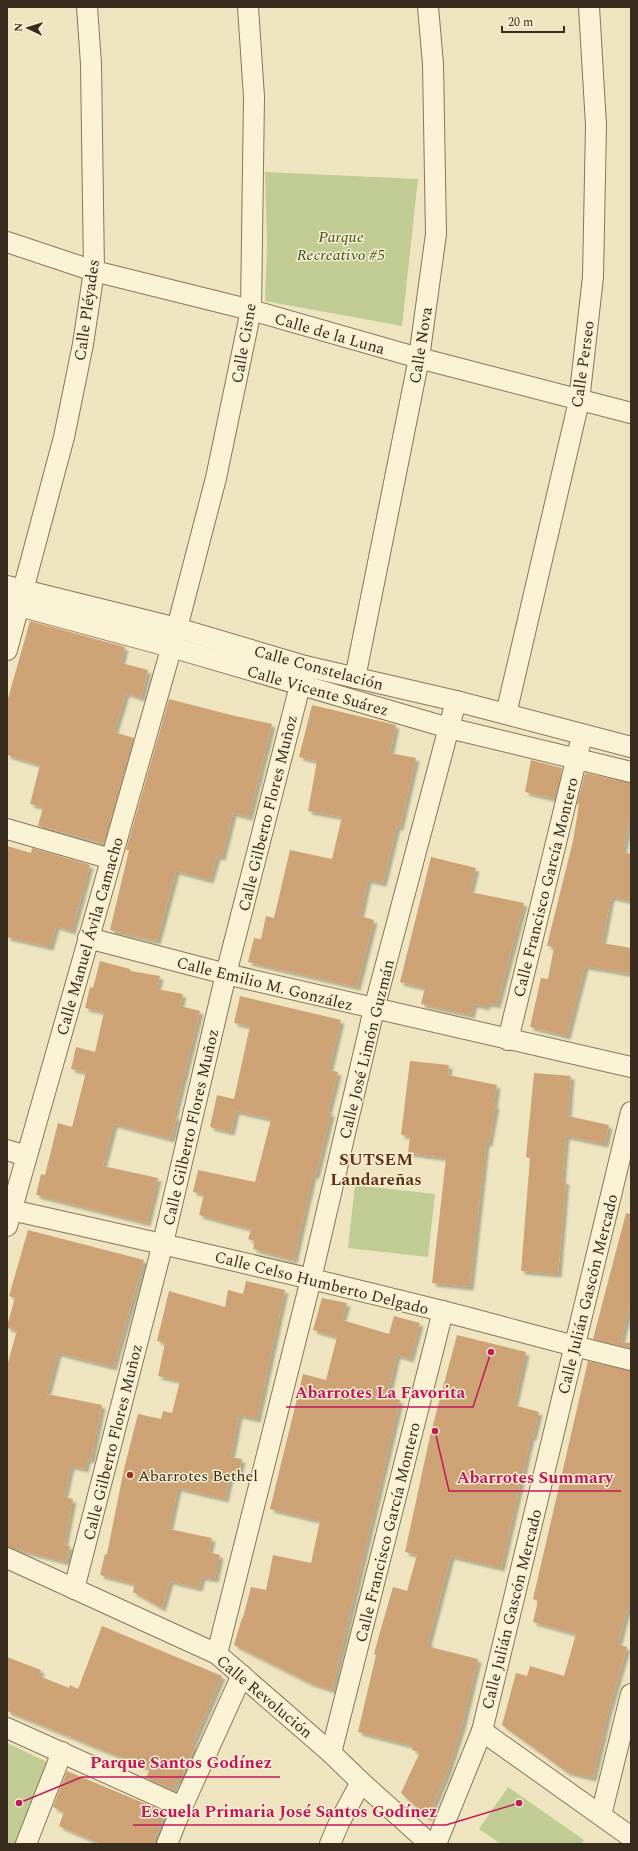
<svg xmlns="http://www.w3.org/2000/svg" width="638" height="1851" font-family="Spectral,serif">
<defs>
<filter id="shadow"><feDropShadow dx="3.5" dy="3.5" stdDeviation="1" flood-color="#0004"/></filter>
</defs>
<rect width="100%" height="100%" fill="#eee5c0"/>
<g fill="#c0cc94">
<path d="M265,172L418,179L402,326L265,301L267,242Z"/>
<path d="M355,1185L435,1194L428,1257L348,1248Z"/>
<path d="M7,1743L47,1762L16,1844H7Z"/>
<path d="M508,1787L584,1840L581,1844H501L479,1829Z"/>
</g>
<g fill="#cda376" filter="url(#shadow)">
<path d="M30,621L125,647L121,663L148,670L141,698L126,693L114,732L134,738L104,843L38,826L43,807L30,804L40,765L7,755V702Z"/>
<path d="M169,699L231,715L272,724L249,817L233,813L222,857L217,856L210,880L176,871L157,941L110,930L129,850H126Z"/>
<path d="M312,705L396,725L390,753L416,758L400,827L397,826L383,883L368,880L360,916L374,920L357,987L248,962L254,938L261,939L266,916L274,918L290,850L332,859L342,817L308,811L317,761L299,757Z"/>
<path d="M531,760L562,768L555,799L525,792Z"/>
<path d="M585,773L631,783V813L623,852L631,854V901L611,897L602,943L631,948V974L585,966L567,1036L530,1027L541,978L548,979L554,947L547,946L550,933L573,841L579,804H577Z"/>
<path d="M7,846L31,853L32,848L90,865L72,931L56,926L50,947L7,937Z"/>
<path d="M431,857L476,868L470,892L524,903L497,1005L487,1003L486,1007L474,1004L471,1015L421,1004L425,988L400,982Z"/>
<path d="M100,961L130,969V971L160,976L157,989L183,994L180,1006L200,1011L174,1116L177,1117L171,1139L114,1124L103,1166L158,1178L147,1223L36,1195L41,1174L45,1175L58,1123L72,1127L86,1072L71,1069L76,1047L95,1052L104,1012L85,1008L90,987L93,988Z"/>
<path d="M240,996L341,1020L329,1070L338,1072L328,1112L331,1113L316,1175H313L294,1260L253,1249L255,1241L248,1239L251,1229L199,1215L204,1194L193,1192L198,1170L255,1182L271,1119L236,1111L231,1132L210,1127L217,1095L234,1099L241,1067L250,1026L234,1023Z"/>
<path d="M410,1061L449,1065L448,1075L497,1085L494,1105H496L489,1143H486L470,1287L432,1283L446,1158L408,1153L410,1136L401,1135Z"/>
<path d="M534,1073L571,1076L568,1116L609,1125L605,1144L566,1136L562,1181H566L558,1274L521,1271L530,1158L526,1157Z"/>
<path d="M626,1213L631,1214V1299L621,1342L631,1343V1348L593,1339Z"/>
<path d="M28,1230L144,1260L113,1367L58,1353L47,1394L102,1405L91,1460L87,1459L85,1469L71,1466L64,1497L73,1499L64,1545L70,1546L66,1562L7,1547V1366L17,1330L7,1328V1326L15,1298L9,1296Z"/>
<path d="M246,1281L285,1290L257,1419L239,1415L231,1457L242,1459L238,1478L230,1477L225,1499L178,1488L169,1529L212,1538L209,1552L220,1555L215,1579L202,1577L199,1588L170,1581L162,1608L133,1592L135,1584L100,1575L105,1554H107L124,1469L138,1414L161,1419L163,1411L172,1413L180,1381L158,1376L165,1343L157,1341L169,1291L225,1307L228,1290L243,1294Z"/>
<path d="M322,1298L347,1303L342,1320L389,1334L394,1316L420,1323L410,1359L397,1355L387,1397L400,1400L332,1690L310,1683L234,1645L242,1618H243L251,1587L266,1590L273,1555L311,1563L320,1521L270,1509L303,1374L326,1380L337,1337L313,1330Z"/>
<path d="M457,1335L526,1352L514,1405L539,1412L533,1437H531L501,1568L451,1556L428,1643H430V1647L478,1659L462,1726L448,1770L428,1818L401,1793L420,1752L412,1750L413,1746L358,1732L376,1655L374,1654L380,1632L393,1587L407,1591L417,1555L405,1552L430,1436Z"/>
<path d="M588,1361L631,1371V1611L627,1610L618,1644L627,1647L608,1713L593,1778L567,1772L502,1725L516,1673L527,1676L530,1666L564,1676L576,1634L533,1622L538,1601L533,1599Z"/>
<path d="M102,1626L222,1676L192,1745L195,1746L180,1781L177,1780L173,1790L146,1778L150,1769L7,1711V1657L41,1670L39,1676L69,1688L70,1685L78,1689Z"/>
<path d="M67,1771L165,1812L153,1844H101L59,1826L64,1812L53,1807Z"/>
</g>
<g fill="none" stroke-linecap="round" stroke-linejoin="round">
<defs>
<g id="minor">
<path d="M7,242L94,271L251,310L419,358L631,413"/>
<path d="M7,586L177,628L305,666L456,701L631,747"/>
<path d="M8,603L171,647L449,728L631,772"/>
<path d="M7,650L64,437L83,344L94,271L91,64L87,7"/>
<path d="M355,678L419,358L436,234L433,64L428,7"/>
<path d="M506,714L579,401L593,277L596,125L589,7"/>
<path d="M7,829L111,859"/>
<path d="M88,938L226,974L631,1067"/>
<path d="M508,1040L580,744"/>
<path d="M7,1150L26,1156"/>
<path d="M11,1210C155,1242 299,1275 442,1311C505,1327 567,1345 631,1360"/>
<path d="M7,1226L177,628L216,478L251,310L254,97L248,7"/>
<path d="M7,1558L217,1654L331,1753L361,1782L430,1844"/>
<path d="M74,1589L163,1243L226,974L305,666"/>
<path d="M217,1654L311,1279L374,1009L456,701"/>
<path d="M7,1728L182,1807"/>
<path d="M482,1731L631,1837"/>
<path d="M331,1753L443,1311"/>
<path d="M601,1815L631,1694"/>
<path d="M26,1844L62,1752"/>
<path d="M167,1844L182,1807L242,1675"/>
<path d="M330,1844L339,1823L361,1782"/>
<path d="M436,1844L482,1731L631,1112"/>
</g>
</defs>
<use href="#minor" stroke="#887658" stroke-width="22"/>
<use href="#minor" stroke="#f9f2d4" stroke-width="20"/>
</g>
<circle fill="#983227" stroke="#f6efd0" stroke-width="1.5" cx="130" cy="1475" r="4"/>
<g text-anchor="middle" stroke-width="3" stroke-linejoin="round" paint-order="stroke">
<g font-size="16" font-style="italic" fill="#435423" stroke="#f6efd0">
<text x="341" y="242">Parque<tspan x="341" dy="18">Recreativo #5</tspan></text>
</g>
<g font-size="16" fill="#372c1d" stroke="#f6efd0">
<text transform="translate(86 310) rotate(-82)" y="6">Calle Pléyades</text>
<text transform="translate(330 333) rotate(16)" y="6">Calle de la Luna</text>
<text transform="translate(243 343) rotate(-80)" y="6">Calle Cisne</text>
<text transform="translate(420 345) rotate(-81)" y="6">Calle Nova</text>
<text transform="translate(582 364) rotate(-82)" y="6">Calle Perseo</text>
<text transform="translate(319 667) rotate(15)" y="6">Calle Constelación</text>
<text transform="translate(318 690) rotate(16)" y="6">Calle Vicente Suárez</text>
<text transform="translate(267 813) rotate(-76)" y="6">Calle Gilberto Flores Muñoz</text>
<text transform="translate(545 887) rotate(-76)" y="6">Calle Francisco García Montero</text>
<text transform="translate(89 936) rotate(-74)" y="6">Calle Manuel Ávila Camacho</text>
<text transform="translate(265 983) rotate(14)" y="6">Calle Emilio M. González</text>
<text transform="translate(366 1049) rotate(-76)" y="6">Calle José Limón Guzmán</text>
<text transform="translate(190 1127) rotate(-77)" y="6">Calle Gilberto Flores Muñoz</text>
<text transform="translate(322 1282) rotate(14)" y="6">Calle Celso Humberto Delgado</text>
<text transform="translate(587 1294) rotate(-76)" y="6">Calle Julián Gascón Mercado</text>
<text transform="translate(112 1442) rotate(-76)" y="6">Calle Gilberto Flores Muñoz</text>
<text transform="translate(387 1532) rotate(-76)" y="6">Calle Francisco García Montero</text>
<text transform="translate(511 1609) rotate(-76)" y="6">Calle Julián Gascón Mercado</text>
<text transform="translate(265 1696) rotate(40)" y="6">Calle Revolución</text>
</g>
<g font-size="16" fill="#372c1d" stroke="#f6efd0" text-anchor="start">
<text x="138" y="1481">Abarrotes Bethel</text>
</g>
<g font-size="17" font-weight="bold" fill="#64321b" stroke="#f6efd0">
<text x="376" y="1165">SUTSEM<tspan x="376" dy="20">Landareñas</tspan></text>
</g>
</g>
<path fill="none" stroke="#c2185b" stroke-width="1.5" d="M491 1352L473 1407H286M435 1431L449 1491H621M19 1803L82 1777H280M519 1803L446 1825H133"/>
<g fill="#c2185b" stroke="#f6efd0" stroke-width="1.5">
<circle cx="491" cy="1352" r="4"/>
<circle cx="435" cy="1431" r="4"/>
<circle cx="19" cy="1803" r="4"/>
<circle cx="519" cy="1803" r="4"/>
</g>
<g font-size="17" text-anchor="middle" font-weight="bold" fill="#c2185b" stroke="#f6efd0" stroke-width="3" stroke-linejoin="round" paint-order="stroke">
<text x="380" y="1398">Abarrotes La Favorita</text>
<text x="535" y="1483">Abarrotes Summary</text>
<text x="181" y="1768">Parque Santos Godínez</text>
<text x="289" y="1817">Escuela Primaria José Santos Godínez</text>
</g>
<rect width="638" height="1851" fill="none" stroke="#372c1d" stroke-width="16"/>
<g transform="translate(28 28) rotate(274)" stroke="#f6efd0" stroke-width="3" paint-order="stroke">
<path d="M0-3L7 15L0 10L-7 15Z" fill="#372c1d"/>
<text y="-6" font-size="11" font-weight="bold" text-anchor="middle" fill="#372c1d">N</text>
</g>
<path d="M502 26v6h62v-6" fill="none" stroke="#372c1d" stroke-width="2"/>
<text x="508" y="26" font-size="12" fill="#372c1d" stroke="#f6efd0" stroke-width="3" paint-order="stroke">20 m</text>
</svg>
